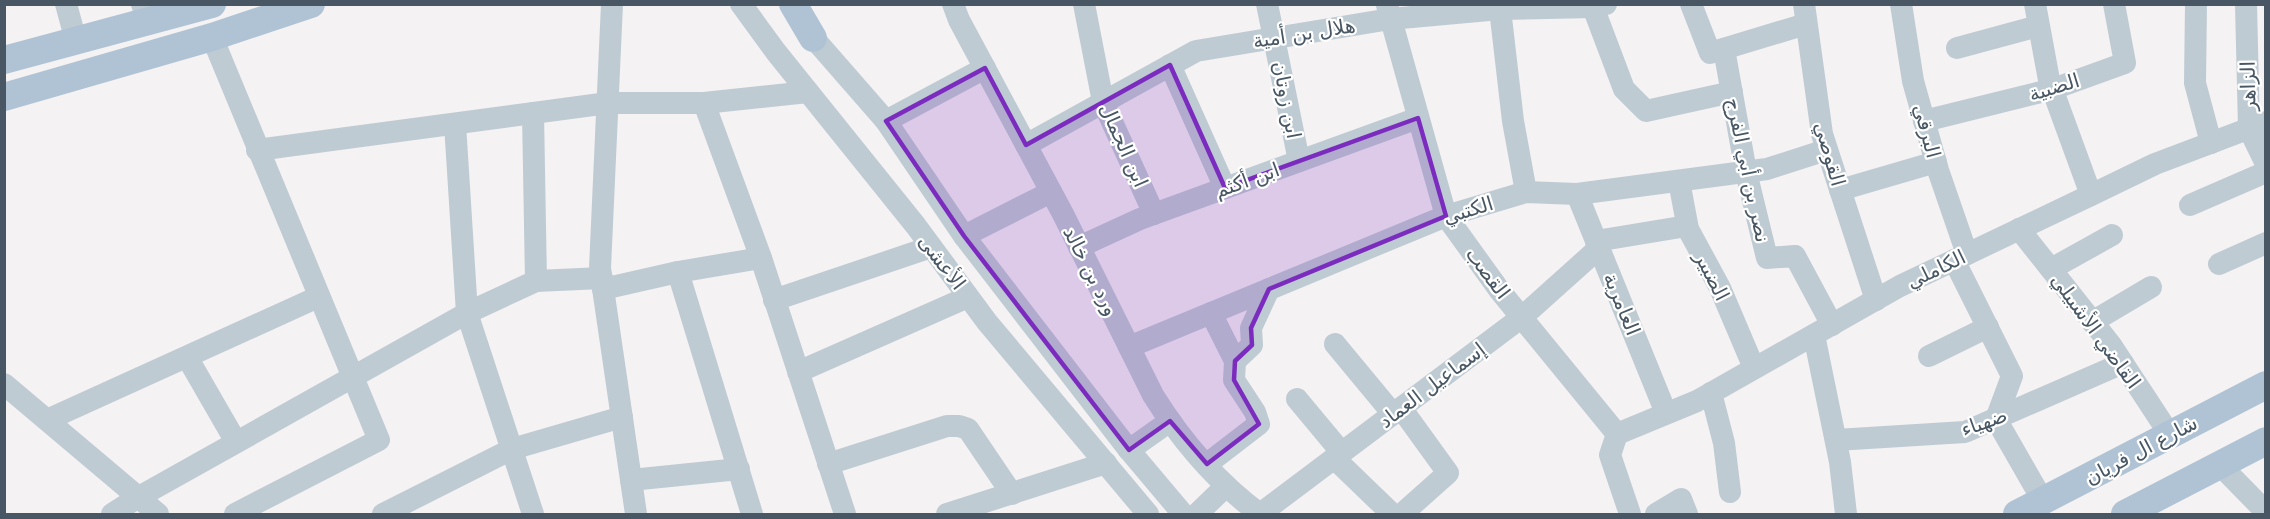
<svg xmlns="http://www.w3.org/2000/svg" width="2270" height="519" font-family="'DejaVu Sans',Cairo,sans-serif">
<rect width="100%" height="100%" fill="#f5f2f3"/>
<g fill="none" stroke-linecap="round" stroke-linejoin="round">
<g stroke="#bfcbd3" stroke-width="22">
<path d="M66,4L76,41"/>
<path d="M142,4L148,22"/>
<path d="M612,4L600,268L636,514"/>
<path d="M741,4L776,52L916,226L987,322L1148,514"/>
<path d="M953,4L959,20L1063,214L1153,395C1181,440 1218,483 1260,514"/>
<path d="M1084,4L1103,102L1154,214"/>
<path d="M1267,4L1299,161"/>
<path d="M1691,4L1710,53L1806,24"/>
<path d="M1804,4L1822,134L1876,300"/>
<path d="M1901,4L1913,81L1938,170L1967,254"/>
<path d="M2035,4L2049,80L2091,195"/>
<path d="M2196,4L2195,83L2211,143"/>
<path d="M2246,4L2249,129L2266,164"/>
<path d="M1387,5L1446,216L1500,291L1617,434L1610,455L1630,514"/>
<path d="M1593,7L1624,89L1646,111L1732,92"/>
<path d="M1500,9L1513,121L1526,192"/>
<path d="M803,26L886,121L964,236L1129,450L1183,514"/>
<path d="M212,37L379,440L235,514"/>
<path d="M1957,48L2038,26"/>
<path d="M1724,49L1746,172L1767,258L1795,256L1832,325"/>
<path d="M1170,65L1225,188"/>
<path d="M704,103L761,258L845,514"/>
<path d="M533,113L536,281"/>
<path d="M886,121L985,68"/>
<path d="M1924,121L2053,89L2125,63L2114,4"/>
<path d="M455,124L467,313L533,514"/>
<path d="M1026,145L1196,51L1390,19L1500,9L1595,7L1606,4"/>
<path d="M257,150L608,103H704L808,92"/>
<path d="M1679,181L1688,229L1720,288L1754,368"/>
<path d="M1840,190L1936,162"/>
<path d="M1577,194L1666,413"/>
<path d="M2190,205L2266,172"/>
<path d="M2019,229L2111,345L2170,435"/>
<path d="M964,236L1051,192"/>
<path d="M1596,241L1687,226"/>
<path d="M1079,247L1140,219L1418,118"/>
<path d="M1954,260L2012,376L1996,419L2043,501"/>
<path d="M2219,264L2266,243"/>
<path d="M2051,269L2112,235"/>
<path d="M678,272L752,514"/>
<path d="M603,289L678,272L761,258"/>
<path d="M774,300L931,247"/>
<path d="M2092,322L2151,287"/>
<path d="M1814,335L1840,462L1846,514"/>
<path d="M1335,344L1393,414"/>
<path d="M1129,347L1446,216L1526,192L1577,194L1767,169L1826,150"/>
<path d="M1929,356L1988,327"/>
<path d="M187,357L236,442"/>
<path d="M1235,361L1252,345L1251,328L1269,289"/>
<path d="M798,372L968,297"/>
<path d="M4,384L158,514"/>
<path d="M1711,393L1724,443L1730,492"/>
<path d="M1297,399L1342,453"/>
<path d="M1401,408L1448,473L1402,514"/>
<path d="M47,420L318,297"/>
<path d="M1617,434L1697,401L1900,286L2091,195L2155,164L2266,122"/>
<path d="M1836,440L1965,432L2123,363"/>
<path d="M1129,450L1170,421"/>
<path d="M1334,458L1392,514"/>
<path d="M828,464L947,426H959L968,429L1012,494"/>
<path d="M1207,464L1259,424L1255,412L1234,380L1235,361L1211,313"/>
<path d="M2220,465L2266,512"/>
<path d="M631,480L739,469"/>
<path d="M112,514L137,498L467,313L536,281L602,278"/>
<path d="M383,514L512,449L622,417"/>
<path d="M947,514L1106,463"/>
<path d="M1197,514L1226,486"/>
<path d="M1260,514L1522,317L1599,248"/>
<path d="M1656,514L1681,499L1687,514"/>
</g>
<g stroke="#b0c3d4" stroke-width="28">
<path d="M793,4L813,38"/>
<path d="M4,60L212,4"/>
<path d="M4,97L212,37L311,4"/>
<path d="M2017,514L2266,385"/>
<path d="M2125,514L2266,441"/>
</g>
</g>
<path fill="#7b2cbf" fill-opacity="0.2" stroke="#7b2cbf" stroke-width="4.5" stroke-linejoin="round" d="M1170,65L1225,188L1418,118L1446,216L1269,289L1251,328L1252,345L1235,361L1234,380L1259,424L1207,464L1170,421L1129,450L964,236L886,121L985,68L1026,145Z"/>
<g text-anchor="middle" stroke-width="4.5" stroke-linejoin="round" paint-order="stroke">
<g font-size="20" fill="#485763" stroke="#fff">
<text transform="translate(1304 33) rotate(-9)" y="7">هلال بن أمية</text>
<text transform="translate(2248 86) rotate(-91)" y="7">الزاهر</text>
<text transform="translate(2054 87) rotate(-17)" y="7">الضبية</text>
<text transform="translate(1287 100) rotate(79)" y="7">ابن زوتان</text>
<text transform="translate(1927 131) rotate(75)" y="7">البرقي</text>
<text transform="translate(1124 145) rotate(66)" y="7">ابن الجمال</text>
<text transform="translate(1830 154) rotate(74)" y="7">القوصي</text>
<text transform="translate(1748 170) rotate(78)" y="7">نصر بن أبي الفرج</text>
<text transform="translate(1247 180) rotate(-20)" y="7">ابن أكثم</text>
<text transform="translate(1468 210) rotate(-17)" y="7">الكتبي</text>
<text transform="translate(942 262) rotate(53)" y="7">الأعشى</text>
<text transform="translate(1936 269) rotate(-26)" y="7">الكاملي</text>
<text transform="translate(1091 271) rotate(63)" y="7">ورد بن خالد</text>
<text transform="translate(1488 273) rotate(53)" y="7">القصب</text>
<text transform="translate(1712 276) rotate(63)" y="7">الضبير</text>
<text transform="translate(1622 304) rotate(68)" y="7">العامرية</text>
<text transform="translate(2096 331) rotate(54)" y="7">القاضي الأشبيلي</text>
<text transform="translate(1432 385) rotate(-37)" y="7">إسماعيل العماد</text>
<text transform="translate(1984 422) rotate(-20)" y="7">ضهياء</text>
<text transform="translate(2141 450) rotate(-28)" y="7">شارع ال فريان</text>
</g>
</g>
<rect width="2270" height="519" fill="none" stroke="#485763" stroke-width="12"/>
</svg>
